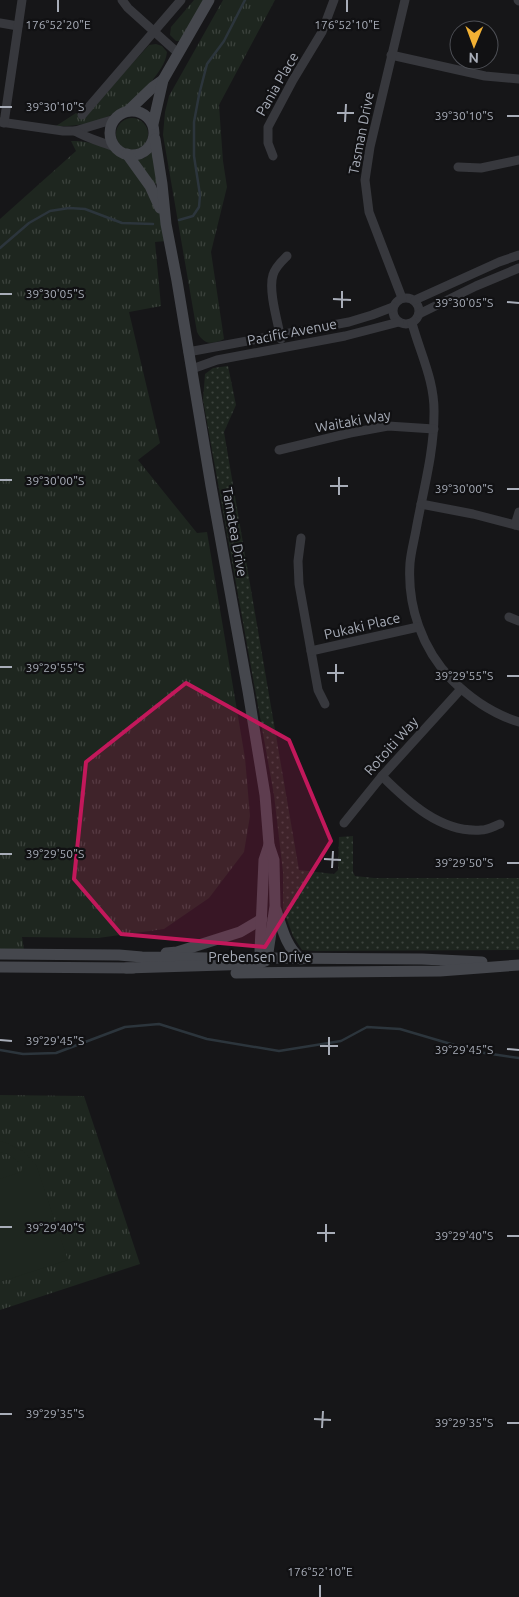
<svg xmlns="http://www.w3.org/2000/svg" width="519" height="1597" font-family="Ubuntu,sans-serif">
<defs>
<pattern id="grass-tufts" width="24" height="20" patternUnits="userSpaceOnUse" patternTransform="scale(1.25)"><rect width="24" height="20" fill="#1e261f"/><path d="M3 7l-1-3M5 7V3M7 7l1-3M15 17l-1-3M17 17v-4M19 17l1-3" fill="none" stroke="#3c433d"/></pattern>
<pattern id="park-dots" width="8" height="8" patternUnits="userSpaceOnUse" patternTransform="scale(1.25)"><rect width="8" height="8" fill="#1e261f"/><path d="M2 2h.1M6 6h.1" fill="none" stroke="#3c433d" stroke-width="1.8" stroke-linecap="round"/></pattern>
</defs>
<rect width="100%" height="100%" fill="#161618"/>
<g fill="url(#grass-tufts)">
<path d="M194,0H207L181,41H176L170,35L171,27Z"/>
<path d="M223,0H275L219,105L223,161L227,187L211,252L224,339C212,345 204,345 197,332L163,135L165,112L169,96Z"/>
<path d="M156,44L162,46L167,52C166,63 158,73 151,82C125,113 97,127 56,126L76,113L83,118L149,45Z"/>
<circle cx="132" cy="134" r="16"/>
<path d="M71,141C91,140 121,150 134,167C142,176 153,196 158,206C163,216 164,230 166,241L155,242L161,306L129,312L160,443L138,460L197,533L207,532L245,758L250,816L244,852L209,898L164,929L98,938L22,937L24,950H0V219L76,151Z"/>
<path d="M151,152H153L158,183L155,184L136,160L144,158Z"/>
<path d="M0,1095L84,1096L140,1264L0,1310Z"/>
</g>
<path fill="url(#park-dots)" d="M228,366L236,405L224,432L299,870L334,874L338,870L339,837L353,836V872L355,876L374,878H519V950L315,951L302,950L293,936L283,909V872L274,795L203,400L205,374L213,368Z"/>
<path fill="#1e261f" d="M0,1141L9,1144L24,1152L36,1165L68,1260L0,1282V1179L21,1172L22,1167C18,1159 8,1154 0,1152Z"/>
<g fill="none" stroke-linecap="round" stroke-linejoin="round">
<g stroke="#2c353c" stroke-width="2.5">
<path d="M179,220L193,216L199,207L200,195L194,156V122L199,95L207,64L224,41L245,0"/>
<path d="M0,248L29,223L50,211L69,208L85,209L122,223L153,224"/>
<path d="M0,1050L23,1054L56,1053L125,1027L159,1024L207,1039L279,1051L341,1041L367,1027L400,1029L478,1052L519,1058"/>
</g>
<g stroke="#37383d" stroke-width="9">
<path d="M122,0L128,8L178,53"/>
<path d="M518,0L519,1"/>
<path d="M0,23L18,26"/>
<path d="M391,55L485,76L519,79"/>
<path d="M82,115L181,0"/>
<path d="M0,122L63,131H75L115,119"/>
<path d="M4,123L22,0"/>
<path d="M75,131C86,138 102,142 115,147"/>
<path d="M273,156L268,143V127L293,80L322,32L334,0"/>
<path d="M458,167L481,168L519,160"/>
<circle cx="406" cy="311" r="13"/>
<path d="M402,298L369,212L365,180L370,147L405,0"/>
<path d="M415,300L499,262L519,255"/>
<path d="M419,314L476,286L519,268"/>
<path d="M412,323C420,353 435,381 434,414C434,453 423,491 416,530C414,541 411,552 410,563C407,606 422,649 452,680C471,699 493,714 519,722"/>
<path d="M281,339C278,323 268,290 273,275C275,267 282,261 287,256"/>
<path d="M188,352L349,322L372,315L393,307"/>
<path d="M192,369L217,360L345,336L399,322"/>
<path d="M279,450L350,433L388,426L434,429"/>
<path d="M421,504L473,514L519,526"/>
<path d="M515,525L519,512"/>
<path d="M301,538L298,561L299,584L318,690L325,704"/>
<path d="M509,617L519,621"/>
<path d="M311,651L418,627"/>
<path d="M382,776C408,802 441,833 481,830C488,830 494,826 500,824"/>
<path d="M344,823L382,776L461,689"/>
</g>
<g stroke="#45474d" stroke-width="11">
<circle cx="132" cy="133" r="22"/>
<path d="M128,111L153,87L163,80"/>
<path d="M153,124L163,80L209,0"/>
<path d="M127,154L150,186L160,208"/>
<path d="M276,910C282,928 286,947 301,959"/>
<path d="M166,953L177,952L240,932L262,919"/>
<path d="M0,954L119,955L142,957L207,958"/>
<path d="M261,958L422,959L482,962"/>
<path d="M262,958L260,951L264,860L269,845"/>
<path d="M0,967L133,968"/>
<path d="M126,968L258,964L265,961L267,959L275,906L274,860L269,845L265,795L248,691L211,486L177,281L166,224L162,184L155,139"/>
<path d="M236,973L440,971L519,965"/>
</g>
</g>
<path fill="#c2185b" fill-opacity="0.2" stroke="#c2185b" stroke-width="4" stroke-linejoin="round" d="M186,683L289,740L331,841L265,947L121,934L74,879L86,762Z"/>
<path fill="none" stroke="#a8adb8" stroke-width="2" d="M58,12V0M347,12V0M0,107H12M337,113H354M507,116H519M345,122L346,104M0,294H12M333,299L351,300M507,302L519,303M342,308V291M0,480H12M330,486H348M507,489H519M339,495V477M0,667H12M327,673H344M507,676H519M336,682V664M0,854H12M324,859L341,860M507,863H519M332,868L333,851M0,1040L12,1041M320,1046H338M507,1049L519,1050M329,1055V1037M0,1227H12M317,1233H335M507,1236H519M326,1242V1224M0,1414H12M314,1419L331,1420M507,1423H519M322,1428L323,1411M320,1597V1585"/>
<g text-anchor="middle" stroke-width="4.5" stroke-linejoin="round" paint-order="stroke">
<g font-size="14" fill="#a8adb8" stroke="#111113">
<text transform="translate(277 84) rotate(-60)" y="5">Pania Place</text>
<text transform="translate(361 133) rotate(-79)" y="5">Tasman Drive</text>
<text transform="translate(292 332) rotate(-11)" y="5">Pacific Avenue</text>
<text transform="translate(353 421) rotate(-10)" y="5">Waitaki Way</text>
<text transform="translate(235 532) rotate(80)" y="5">Tamatea Drive</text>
<text transform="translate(362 626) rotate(-13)" y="5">Pukaki Place</text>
<text transform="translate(391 746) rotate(-48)" y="5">Rotoiti Way</text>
<text x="260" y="962">Prebensen Drive</text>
</g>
</g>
<g font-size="12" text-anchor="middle" fill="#a8adb8" stroke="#111113" stroke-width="4.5" stroke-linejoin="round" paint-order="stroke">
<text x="58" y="29">176°52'20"E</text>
<text x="347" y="29">176°52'10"E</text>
<text x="55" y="111">39°30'10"S</text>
<text x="464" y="120">39°30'10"S</text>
<text x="55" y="298">39°30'05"S</text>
<text x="464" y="307">39°30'05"S</text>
<text x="55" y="485">39°30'00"S</text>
<text x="464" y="493">39°30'00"S</text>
<text x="55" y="672">39°29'55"S</text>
<text x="464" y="680">39°29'55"S</text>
<text x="55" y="858">39°29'50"S</text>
<text x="464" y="867">39°29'50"S</text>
<text x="55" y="1045">39°29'45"S</text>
<text x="464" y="1054">39°29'45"S</text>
<text x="55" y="1232">39°29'40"S</text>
<text x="464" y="1240">39°29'40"S</text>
<text x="55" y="1418">39°29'35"S</text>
<text x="464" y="1427">39°29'35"S</text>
<text x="320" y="1576">176°52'10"E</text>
</g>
<g transform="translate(474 45) rotate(181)"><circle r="24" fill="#111113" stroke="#4d4f55"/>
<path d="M0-4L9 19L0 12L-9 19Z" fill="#f2b134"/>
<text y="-8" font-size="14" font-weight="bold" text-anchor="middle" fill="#a8adb8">N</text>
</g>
</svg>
